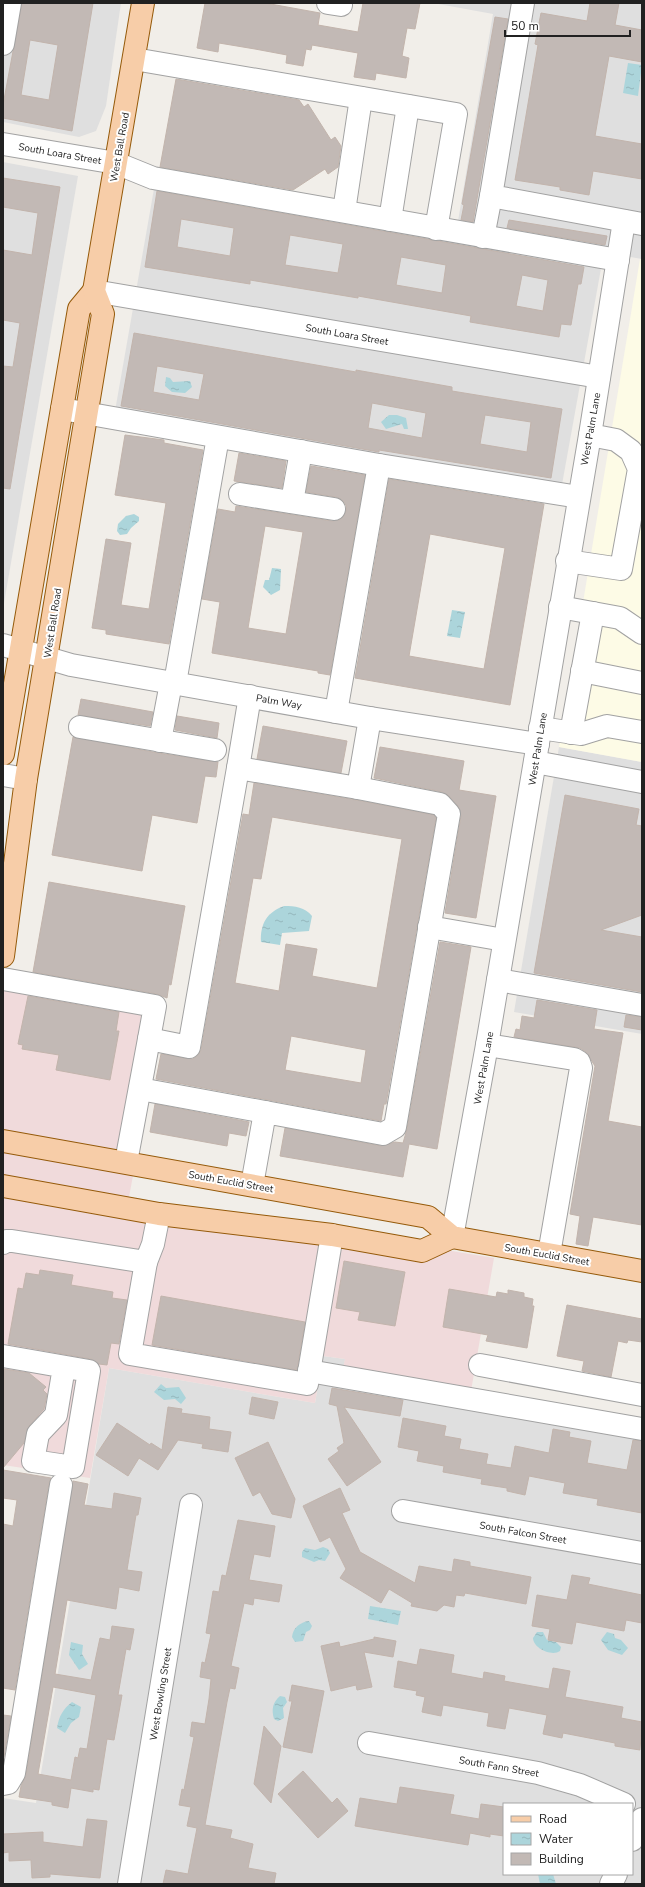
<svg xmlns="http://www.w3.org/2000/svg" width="645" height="1887" font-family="'Nunito Sans',sans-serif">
<defs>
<pattern id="water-ripples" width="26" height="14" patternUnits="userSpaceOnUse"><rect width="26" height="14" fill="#acd5db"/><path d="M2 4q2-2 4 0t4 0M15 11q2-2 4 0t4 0" fill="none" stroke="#94b7bc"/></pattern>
</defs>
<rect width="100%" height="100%" fill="#f1eee9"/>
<g fill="#dfdfdf" fill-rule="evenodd">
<path d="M3,3H121L106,106L96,131L79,137L3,122Z"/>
<path d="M433,3H642V259L457,227L493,14Z"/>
<path d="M3,162L78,176L3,609Z"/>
<path d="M155,183L602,263L561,490L115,411Z"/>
<path d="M559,747L642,762V1034L514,1012Z"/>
<path d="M323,1356L345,1359L344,1369L642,1422V1884H3V1798L36,1803L109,1368L315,1403ZM504,1804H632V1874H504Z"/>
</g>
<path fill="#f0dadb" d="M3,981L163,1016L129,1197L494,1258L471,1391L343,1369L345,1359L323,1356L315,1403L109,1368L90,1478L3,1465Z"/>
<path fill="#fdfbe6" d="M640,259H642V762L559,747Z"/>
<g fill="url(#water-ripples)">
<path d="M628,63L642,65L638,96L623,93Z"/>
<path d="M166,377L170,378L173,382L190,381L192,387L185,393L172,392L165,386Z"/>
<path d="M389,415H397L406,418L408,429H404L402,424L386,429L381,422Z"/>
<path d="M134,514L139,517V521L131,528L127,534L120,535L117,531L118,524L126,516Z"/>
<path d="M272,568L281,569L280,590L271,595L263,587L265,580H269Z"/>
<path d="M452,610L465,612L460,638L447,636Z"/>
<path d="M284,906C295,906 305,907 312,916L309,931L282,933L280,945L261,942C260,924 267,912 284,906Z"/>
<path d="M161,1384L166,1388L179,1387L186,1398L181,1404L175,1399L164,1400L154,1392Z"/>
<path d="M323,1547L328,1549L330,1553L325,1561L319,1560L314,1562L302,1557V1552L305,1548L315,1550Z"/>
<path d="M370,1606L401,1611L398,1625L368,1619Z"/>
<path d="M309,1621L312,1626L310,1630L306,1632L303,1641L295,1642L292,1637C293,1628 300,1622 309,1621Z"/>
<path d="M537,1632H543L547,1640L556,1642L561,1647L560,1651C552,1657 533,1648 533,1638Z"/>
<path d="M607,1632L614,1634L615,1638L621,1640L628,1648L622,1655L608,1650L601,1640Z"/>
<path d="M71,1642L83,1645L82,1654L88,1664L79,1670L69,1655Z"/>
<path d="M280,1696L285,1697L287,1702L283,1708L284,1718L278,1721L274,1719C271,1709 273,1702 280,1696Z"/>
<path d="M72,1702L81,1707L79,1717L71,1723L65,1733L57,1728C59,1716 63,1709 72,1702Z"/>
<path d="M553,1874L556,1884H540L538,1874Z"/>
</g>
<g fill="#c2b9b5" stroke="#c2b4ac" fill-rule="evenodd">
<path d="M22,3H93L72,131L3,118V105ZM30,40L58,45L49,100L21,95Z"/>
<path d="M205,3H265L320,13L318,25L358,32L363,3H420L415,29L407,28L402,56L409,58L406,78L376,73L375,80L354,77L358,53L312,45L311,50L306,49L303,66L286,63L287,55L255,49L219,43L218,52L197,48Z"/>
<path d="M590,3H619L615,25L642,30V62L609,56L595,136L642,144V179L593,171L589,195L560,190V187L515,180L538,45L535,44L541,13L587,21Z"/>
<path d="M495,17L508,19L473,222L461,220L464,205L462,204Z"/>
<path d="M176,79L299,100L304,107L308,104L331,140L335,137L341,146L338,167L328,174L325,169L293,190L160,167Z"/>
<path d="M3,178L60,187L10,489L3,488V366L13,367L20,323L3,320V250L32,255L38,213L3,207Z"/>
<path d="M157,191L584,267L581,284H578L571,325L561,324L559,337L470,322L471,316L358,296V298L250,280V284L145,267ZM181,219L234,228L230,256L177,247ZM290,235L343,244L338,273L285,265ZM401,257L446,265L442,293L396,285ZM522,275L548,280L543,311L516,306Z"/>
<path d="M509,220L607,236L605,245L507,228Z"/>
<path d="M134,333L356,372V370L452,387V391L562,409L551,478L379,450V452L121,406ZM157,366L204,374L199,400L153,392ZM372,403L426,413L422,438L368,428ZM485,415L531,422L527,452L480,444Z"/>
<path d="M125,435L164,440V443L203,450L169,644L106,634V630L92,628L106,539L131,543L121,605L149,609L166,503L115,495Z"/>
<path d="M239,453L286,461L282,488L234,481Z"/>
<path d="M311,466L365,475L330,675L318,673V671L212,653L220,602L202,599L218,509L235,512L236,506L332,521L339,520L343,517L346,511V505L342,500L336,497L306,492ZM265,526L303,532L286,634L248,628Z"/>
<path d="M389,479L544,504L510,705L355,678ZM430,534L505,548L484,669L409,656Z"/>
<path d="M81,699L153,712L150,726L78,715Z"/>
<path d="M177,716L219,723L217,738L175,730Z"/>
<path d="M263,726L347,741L341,773L257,759Z"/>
<path d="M73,737L158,753L218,762L216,777L205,776L197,823L152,815L142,871L52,855Z"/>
<path d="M380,747L464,761L459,790L496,796L476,918L445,913L461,816L458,806L449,796L442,792L374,778Z"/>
<path d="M254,783L356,800L434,815L436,818L386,1104H384L381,1121L156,1079L161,1054L193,1059L198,1055L201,1050L243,814L249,815ZM272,817L402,839L377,988L312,976L317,949L286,944L279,991L235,983L253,878L261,879ZM291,1036L366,1050L361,1083L285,1070Z"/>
<path d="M565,795L639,809L636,825L642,826V915L601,930L642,937V992L534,973Z"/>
<path d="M49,882L185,906L171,985L169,984L167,998L157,994L33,972Z"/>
<path d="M440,942L471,947L437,1149L409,1144L403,1177L280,1156L285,1128L381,1146L395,1142L403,1143L407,1129Z"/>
<path d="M28,996L119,1012L116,1031H119L110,1080L56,1070L59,1055L22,1049L23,1045L18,1044Z"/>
<path d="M537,1000L597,1010L594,1029L623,1033L608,1121L642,1127V1225L593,1217L588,1246L576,1244L580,1216L570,1214L595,1066L586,1052L580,1048L514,1037L516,1029L520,1030L522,1016L534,1018Z"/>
<path d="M626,1015L642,1017V1030L624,1027Z"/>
<path d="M155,1104L249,1122L246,1136L229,1133L227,1146L150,1132Z"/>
<path d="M344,1261L405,1272L395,1326L358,1320L360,1312L336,1308Z"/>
<path d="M40,1270L73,1275L71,1285L113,1292L112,1298L127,1300L119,1344L111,1343L107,1365L99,1364L91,1359L8,1344L18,1288L23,1289L26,1273L39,1275Z"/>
<path d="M449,1289L496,1297L497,1292L508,1294V1290L524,1293V1297L533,1299L532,1306H534L527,1348L486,1341L488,1335L443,1327Z"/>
<path d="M161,1296L305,1322L297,1370L152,1345Z"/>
<path d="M567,1305L642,1319V1342L628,1340L627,1343L618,1341L611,1377L582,1371L584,1361L557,1356Z"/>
<path d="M4,1369L29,1373L46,1387L43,1390L47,1394L44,1409L29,1426L24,1443L3,1468Z"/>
<path d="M332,1388L403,1400L400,1416L344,1407L381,1462L347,1486L328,1459L339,1451L337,1448L344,1443L337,1406L329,1404Z"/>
<path d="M252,1397L278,1402L274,1419L249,1414Z"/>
<path d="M168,1407L182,1409L181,1413L210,1417L209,1429L231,1432L228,1452L202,1448L203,1444L178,1440L158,1470L139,1458L128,1476L96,1455L117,1423L150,1445L151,1443L162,1450Z"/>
<path d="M403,1418L446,1426L444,1436L461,1439L459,1449L488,1454L486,1464L511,1468L515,1446L549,1453L553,1429L570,1432L569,1437L591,1441L587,1463L627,1470L633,1440L642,1441V1513L597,1505L598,1499L563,1493L565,1483L529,1476L525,1495L507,1491V1488L481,1484L482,1479L443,1472L444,1466L417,1461L419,1451L398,1447Z"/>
<path d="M268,1442L295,1499L291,1518L272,1514L260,1492L253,1496L235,1458Z"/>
<path d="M3,1470L51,1478L49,1483L15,1690L3,1688V1524L13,1526L17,1500L3,1498Z"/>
<path d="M73,1481L88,1484L84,1505L112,1509L114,1493L141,1498L138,1515H136L127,1570L142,1572L139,1591L119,1587L116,1609L67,1600L55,1674L91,1680L100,1638L110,1640L112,1626L134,1629L130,1650L126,1649L118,1695H122L114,1740L107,1739L99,1790L93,1789V1792L71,1788L68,1808L52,1805V1802L19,1797L21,1786L26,1775ZM53,1687L96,1695L87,1749L80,1748L78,1758L75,1757L71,1780L38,1774Z"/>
<path d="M340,1488L350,1510L342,1513L360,1552L415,1583L419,1566L452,1572L454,1559L470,1562V1566L531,1577L526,1604L465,1593L464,1596L456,1595L454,1607L444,1605L437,1611L411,1606L412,1603L389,1589L381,1603L340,1578L346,1569L330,1537L320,1542L303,1506Z"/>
<path d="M238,1520L275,1526L270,1557L254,1554L249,1580L282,1585L279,1602L254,1598L253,1605L244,1603L231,1666L239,1668L235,1689L230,1688L227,1702L205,1825L232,1830L230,1838L253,1844L248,1868L276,1873L274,1884H163L166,1870L188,1874L197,1828L187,1826L191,1807L179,1805L182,1789L184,1790L194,1737L190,1736L192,1722L205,1724L209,1699L211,1679L200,1677L202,1662L205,1663L211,1634L206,1633L213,1591L219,1592L222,1575L226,1576Z"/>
<path d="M572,1575L590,1578L588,1584L642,1595V1623L626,1620L624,1631L576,1622L572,1644L548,1640L550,1629L532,1626L537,1595L567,1600Z"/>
<path d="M374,1637L396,1641L393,1657L364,1652L372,1687L357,1690L356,1685L331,1691L321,1646L339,1642L340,1647L374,1639Z"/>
<path d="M420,1649L454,1655L451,1673L483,1679L484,1672L505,1676L504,1681L549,1689L553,1668L570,1671L565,1697L623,1707L621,1718L642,1722L640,1750L615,1746V1743L563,1733L562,1738L543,1734L547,1715L509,1708L505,1729L487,1726L489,1713L443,1705L441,1716L422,1712L425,1697L416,1695L417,1691L394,1687L398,1661L417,1665Z"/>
<path d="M292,1685L324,1691L312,1753L283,1747L292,1701H289Z"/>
<path d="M3,1715L11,1716L4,1757H3Z"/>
<path d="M264,1726L281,1746L271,1803L254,1784Z"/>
<path d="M303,1771L332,1803L337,1798L348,1811L318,1838L278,1794Z"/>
<path d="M400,1787L454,1795L450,1814L479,1819L481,1804L504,1807V1836L490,1834V1837L470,1833L468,1845L355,1826L360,1798L397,1804Z"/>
<path d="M87,1819L107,1821L100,1878L50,1874V1877L32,1878L31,1860L9,1861V1852L3,1853V1834L43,1832V1842L83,1847Z"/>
</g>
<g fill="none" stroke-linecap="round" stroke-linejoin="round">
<defs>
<g id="minor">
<path d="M328,3L341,5"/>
<path d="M523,3L491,196L642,224"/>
<path d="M3,44L10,3"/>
<path d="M134,59L456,114L436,229"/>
<path d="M3,144L116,163L153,178L618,260"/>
<path d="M344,211L361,98"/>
<path d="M390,220L408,106"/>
<path d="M483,237L491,196"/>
<path d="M94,291L599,377"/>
<path d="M62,409L379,465L579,497"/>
<path d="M240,494L334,509"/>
<path d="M292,502L301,451"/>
<path d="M567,561L621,569L639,469L631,451L616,440L590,435"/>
<path d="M560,607L620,618L642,633"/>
<path d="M3,645L71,665L370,718L538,744"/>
<path d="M582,671L642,683"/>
<path d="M175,683L218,437"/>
<path d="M336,712L379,465"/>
<path d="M80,727L215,750"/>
<path d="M540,728L581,734L607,726L642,732"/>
<path d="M571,733L593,613"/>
<path d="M160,741L171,683"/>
<path d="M535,762L642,782"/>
<path d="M238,768L250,696"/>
<path d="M3,775L26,779"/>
<path d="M429,927L504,940"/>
<path d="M3,979L155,1006L149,1039"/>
<path d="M498,980L642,1005"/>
<path d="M487,1045L574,1059L579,1062L581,1068L549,1254"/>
<path d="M140,1089L265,1112"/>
<path d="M126,1162L149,1039L189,1047L238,768L358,788L370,718"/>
<path d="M252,1185L265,1112L383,1134L395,1127L449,814L440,804L358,788"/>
<path d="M452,1237L487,1045L590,435L624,221"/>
<path d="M3,1243L6,1241H12L146,1262L153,1244L159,1214"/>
<path d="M146,1262L130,1354L307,1384L332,1235"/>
<path d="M3,1356L89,1371L73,1467L33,1461L38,1434L56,1415L64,1367"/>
<path d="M480,1365L642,1395"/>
<path d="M309,1371L642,1429"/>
<path d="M403,1511L642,1553"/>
<path d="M369,1743L538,1773L580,1785L624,1804"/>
<path d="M3,1784L8,1783L14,1773L61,1485"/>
<path d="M632,1840L642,1819"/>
<path d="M129,1884L191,1505"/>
<path d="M611,1884L616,1874"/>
</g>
<g id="major">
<path d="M3,754L79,309L94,291"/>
<path d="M3,956L26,779L103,314L94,291L143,3"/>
<path d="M3,1141L428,1217L452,1237L642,1271"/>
<path d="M3,1186L159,1214L332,1235L422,1251L452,1237"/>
</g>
</defs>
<use href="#minor" stroke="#a2a2a2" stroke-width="24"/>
<use href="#major" stroke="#955a0a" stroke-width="24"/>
<use href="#minor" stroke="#fff" stroke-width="22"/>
<use href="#major" stroke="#f7cda8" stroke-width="22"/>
</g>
<g text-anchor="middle" stroke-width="4" stroke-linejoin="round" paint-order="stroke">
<g font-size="10" fill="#212121" stroke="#fff">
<text transform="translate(119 147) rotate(-80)" y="4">West Ball Road</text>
<text transform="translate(60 153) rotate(10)" y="4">South Loara Street</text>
<text transform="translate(347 334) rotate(10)" y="4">South Loara Street</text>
<text transform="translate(590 429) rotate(-80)" y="4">West Palm Lane</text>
<text transform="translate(52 623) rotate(-81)" y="4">West Ball Road</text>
<text transform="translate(279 701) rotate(10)" y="4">Palm Way</text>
<text transform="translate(537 749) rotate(-81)" y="4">West Palm Lane</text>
<text transform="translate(483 1068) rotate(-80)" y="4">West Palm Lane</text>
<text transform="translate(231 1181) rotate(10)" y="4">South Euclid Street</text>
<text transform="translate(547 1254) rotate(10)" y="4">South Euclid Street</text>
<text transform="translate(523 1532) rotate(10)" y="4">South Falcon Street</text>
<text transform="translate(160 1694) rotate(-81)" y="4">West Bowling Street</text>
<text transform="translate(499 1766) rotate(10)" y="4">South Fann Street</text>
</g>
</g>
<rect width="645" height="1887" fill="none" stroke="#212121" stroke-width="8"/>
<rect x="503" y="1803" width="130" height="72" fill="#ffffff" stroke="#a6a6a6"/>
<rect x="511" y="1816" width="20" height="6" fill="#f7cda8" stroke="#a6a6a6"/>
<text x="539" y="1823" font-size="12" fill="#212121">Road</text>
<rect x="511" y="1833" width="20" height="12" fill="url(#water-ripples)" stroke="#a6a6a6"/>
<text x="539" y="1843" font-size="12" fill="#212121">Water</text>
<rect x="511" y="1853" width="20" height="12" fill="#c2b9b5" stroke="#a6a6a6"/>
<text x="539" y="1863" font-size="12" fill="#212121">Building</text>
<path d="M505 30v6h125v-6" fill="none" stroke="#212121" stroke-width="2"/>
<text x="511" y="30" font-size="12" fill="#212121" stroke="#ffffff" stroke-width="3" paint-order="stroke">50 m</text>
</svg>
